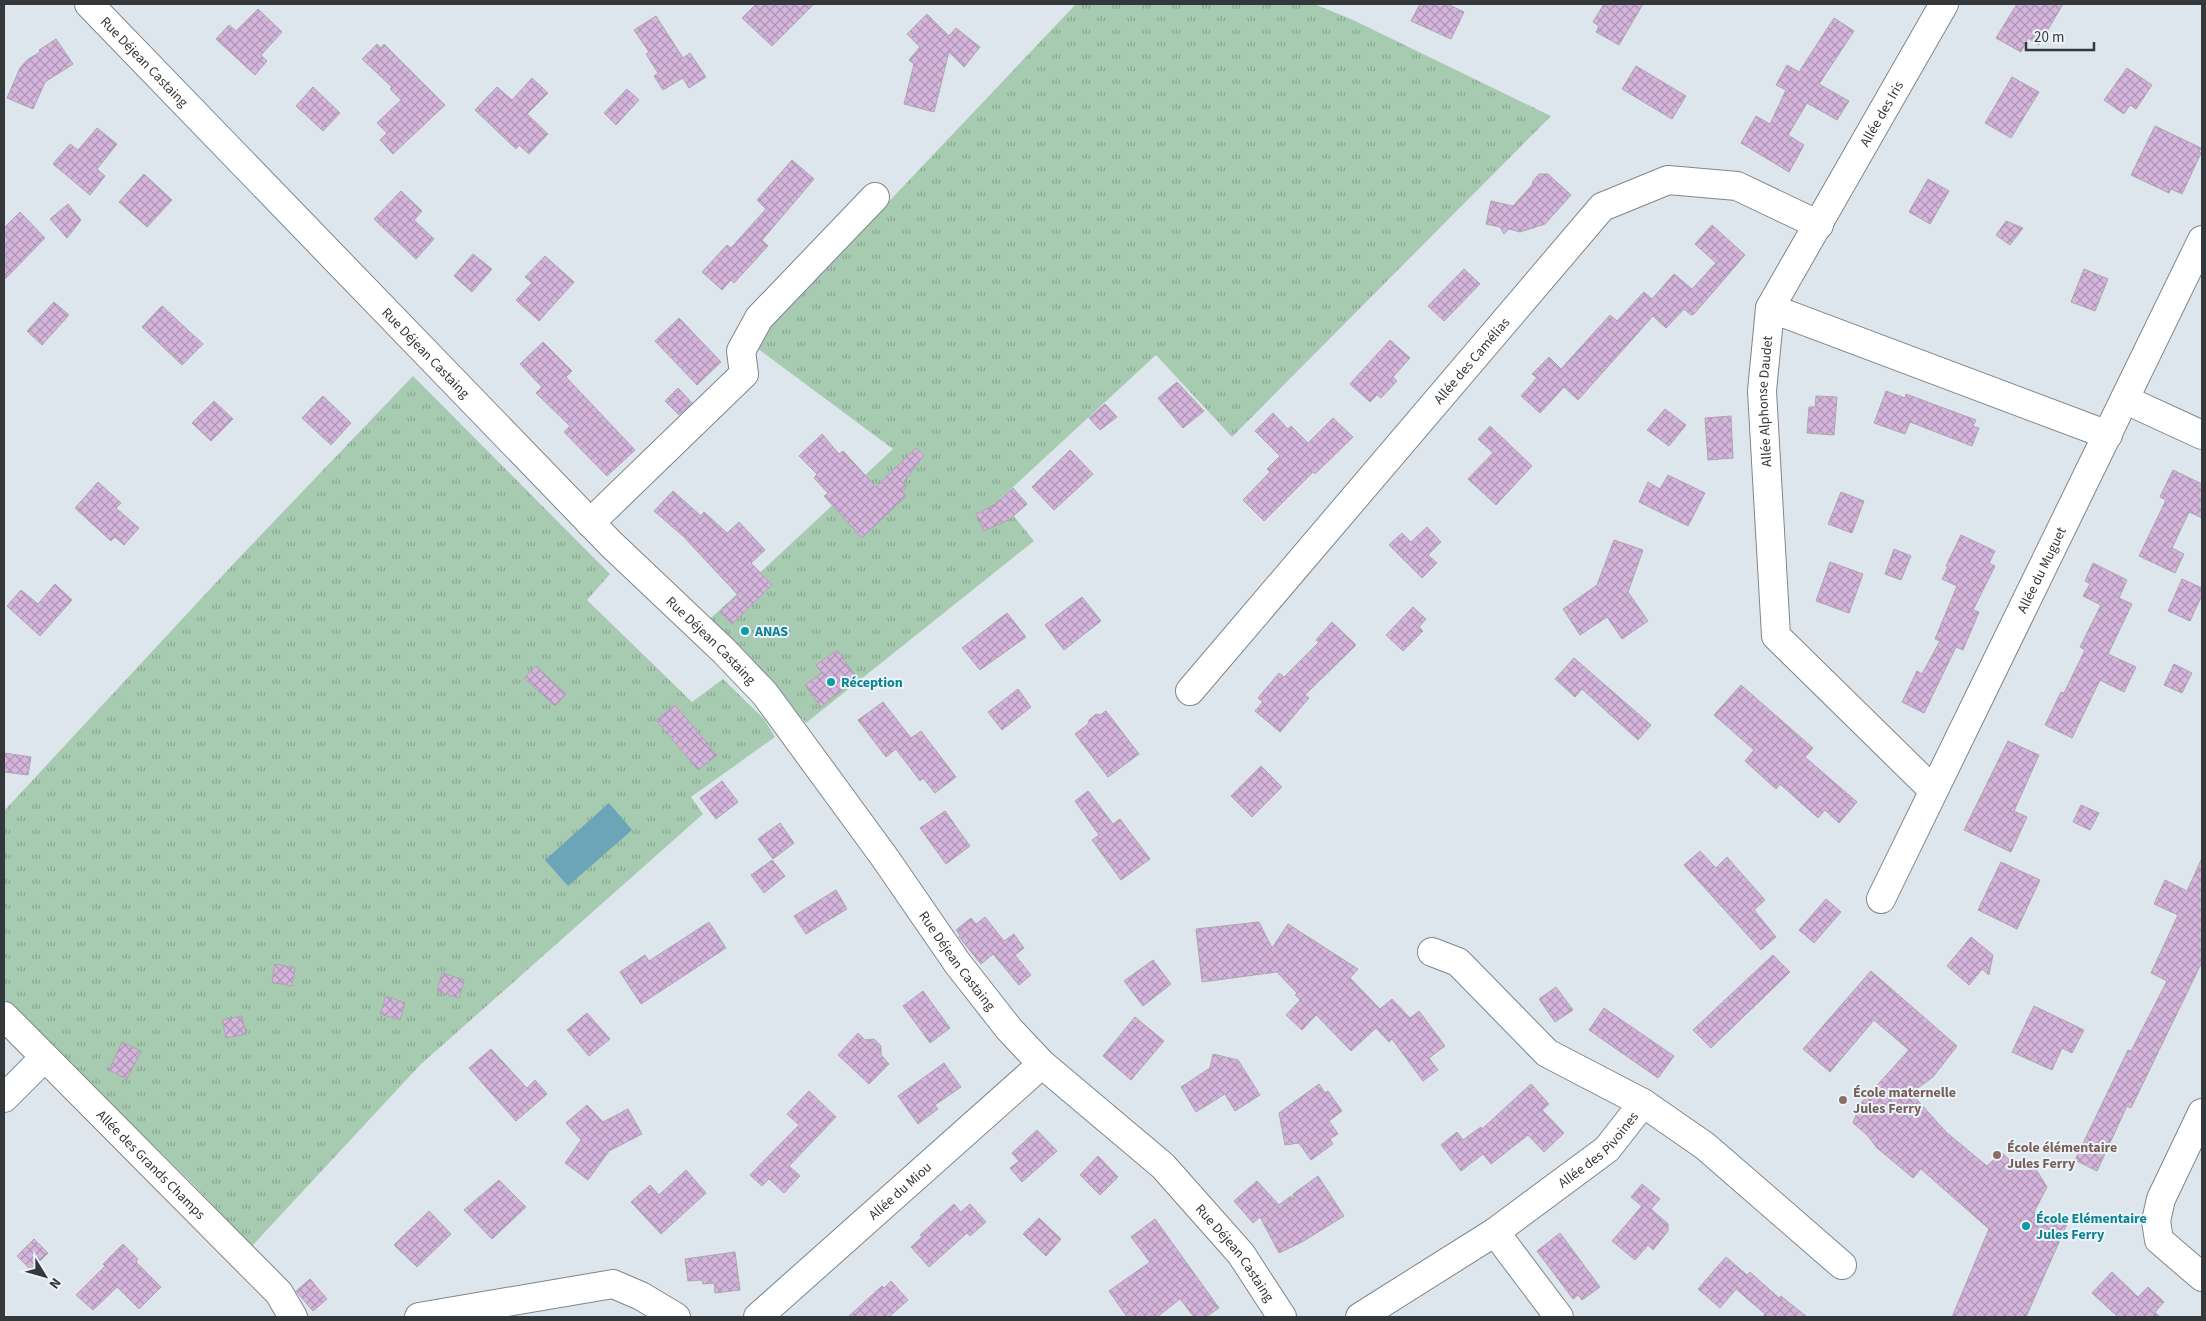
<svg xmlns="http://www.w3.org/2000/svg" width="2206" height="1321" font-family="'Source Sans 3',sans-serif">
<defs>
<pattern id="grass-tufts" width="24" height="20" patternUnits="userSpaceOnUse" patternTransform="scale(1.25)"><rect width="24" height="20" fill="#a7cbb0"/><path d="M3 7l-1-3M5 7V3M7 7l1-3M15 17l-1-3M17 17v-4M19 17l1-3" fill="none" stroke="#89a690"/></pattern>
<pattern id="building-cross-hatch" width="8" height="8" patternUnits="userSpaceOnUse" patternTransform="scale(1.25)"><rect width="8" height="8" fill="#d6b5dd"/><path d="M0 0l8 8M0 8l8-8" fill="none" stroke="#ae94b4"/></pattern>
</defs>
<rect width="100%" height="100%" fill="#dee6ed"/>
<g fill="url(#grass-tufts)">
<path d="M1076,4H1314L1351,19L1551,116L1232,437L1156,355L1000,499L1034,541L806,723L711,618L893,449L753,345Z"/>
<path d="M413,376L610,574L587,600L692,702L723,679L764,719L775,737L691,797L703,814L420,1065L252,1246L193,1184L4,999V811L237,560Z"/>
</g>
<path fill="#6ca4b8" d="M609,803L632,830L568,886L545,860Z"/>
<g fill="url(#building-cross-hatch)" stroke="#aca6ad">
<path d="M756,4H814L772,46L742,18Z"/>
<path d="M1420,4H1447L1464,12L1451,39L1411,21Z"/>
<path d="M1604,4H1643L1619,45L1596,32L1599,26L1593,22Z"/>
<path d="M2017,4H2063L2039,45L2028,38L2021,52L1996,38Z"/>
<path d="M258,9L282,32L261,55L267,61L255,75L216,39L229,25L236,31Z"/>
<path d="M927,14L949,36L956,28L980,47L964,67L949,52L934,112L904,104L914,64L909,60L920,47L907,34Z"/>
<path d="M656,16L683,58L690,53L706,77L689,88L683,78L663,90L654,76L658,73L646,54L649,52L634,30Z"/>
<path d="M1834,18L1854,31L1819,84L1849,101L1837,120L1807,103L1788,135L1804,145L1789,172L1741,143L1756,116L1770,124L1786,90L1776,85L1787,65L1799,72Z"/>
<path d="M56,39L73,64L45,82L33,109L7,98L20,68L27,60L40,52L39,50Z"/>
<path d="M377,44L381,48L384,44L445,105L393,154L380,140L387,133L377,123L401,100L390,89L392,87L362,59Z"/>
<path d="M1636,66L1686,96L1672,119L1622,89Z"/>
<path d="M2127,68L2152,85L2136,109L2130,105L2124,114L2104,100Z"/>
<path d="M2012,77L2039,92L2011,138L1985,123Z"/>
<path d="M532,78L548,93L527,114L548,134L529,154L519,145L516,149L475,110L497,87L512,100Z"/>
<path d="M313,87L340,113L323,131L296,106Z"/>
<path d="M627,89L639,100L616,125L604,113Z"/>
<path d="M2155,126L2201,148L2199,152L2201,153L2182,194L2171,189L2169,193L2131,175Z"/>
<path d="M97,128L117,144L97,169L105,176L90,195L53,164L70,144L78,150Z"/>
<path d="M792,160L814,179L762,240L768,246L734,283L731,280L722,290L702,272L727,245L731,248L766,209L757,200Z"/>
<path d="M144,174L172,200L147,227L119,202Z"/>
<path d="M1539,174H1548L1571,195L1545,224L1520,232L1509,229L1504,234L1500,227L1486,224L1491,201L1513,206L1532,185L1533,181Z"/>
<path d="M1928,179L1949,191L1930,224L1909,212Z"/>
<path d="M401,191L422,211L414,220L434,239L416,259L374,219Z"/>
<path d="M68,204L81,220L67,238L50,219Z"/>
<path d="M20,212L45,238L4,280V228Z"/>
<path d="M2006,221L2023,228L2010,245L1996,235Z"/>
<path d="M1712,225L1745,255L1694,314L1691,315L1684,309L1666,328L1653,316L1578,400L1564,387L1540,413L1521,396L1537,378L1532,374L1549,357L1561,369L1610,315L1617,321L1644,292L1652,299L1674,274L1692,289L1716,263L1695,244Z"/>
<path d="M473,254L492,269L472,292L454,276Z"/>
<path d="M545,256L574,282L539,321L516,300L532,283L525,277Z"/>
<path d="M1464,269L1480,284L1444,321L1428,306Z"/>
<path d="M2084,269L2108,279L2095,311L2071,302Z"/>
<path d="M54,302L69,315L42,345L27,331Z"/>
<path d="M162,306L203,344L182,365L142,327Z"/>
<path d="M679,318L721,362L697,385L655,341Z"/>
<path d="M1390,340L1410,358L1393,377L1397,381L1381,398L1377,395L1370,402L1350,384Z"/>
<path d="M543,342L572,371L566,377L635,450L607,476L564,432L570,426L536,393L542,387L520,364Z"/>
<path d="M1177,382L1204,411L1183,428L1158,398Z"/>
<path d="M678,388L692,403L679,415L665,401Z"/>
<path d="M1886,391L1905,398L1906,394L1976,420L1973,426L1979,428L1972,446L1910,422L1905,434L1874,423Z"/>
<path d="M323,396L351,423L331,445L302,418Z"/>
<path d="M1816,396L1837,397L1834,435L1807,433L1809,407H1815Z"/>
<path d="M214,401L233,419L211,441L192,423Z"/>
<path d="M1105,404L1117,417L1100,430L1089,418Z"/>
<path d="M1665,409L1686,425L1669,446L1647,430Z"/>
<path d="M1273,413L1288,429L1291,426L1308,443L1333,418L1353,437L1315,474L1313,472L1264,521L1243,500L1270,472L1267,469L1280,456L1255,431Z"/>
<path d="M1731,416L1733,458L1708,460L1705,418Z"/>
<path d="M1490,426L1532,466L1496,505L1468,479L1493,453L1478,439Z"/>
<path d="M822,434L839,454L843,451L876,487L916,448L924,455L903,483L907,486L902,491L906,496L862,538L824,496L828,493L814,478L817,474L799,456Z"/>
<path d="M1070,450L1093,474L1054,510L1032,487Z"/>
<path d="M2173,470L2202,484V518L2189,512L2172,548L2184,554L2175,573L2139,556L2166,500L2160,497Z"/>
<path d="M1668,475L1705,493L1688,526L1639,502L1648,482L1660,489Z"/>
<path d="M98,482L121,503L116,508L139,528L124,545L115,537L111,541L75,508Z"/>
<path d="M1013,488L1027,504L1010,519L984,531L976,514L994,505Z"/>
<path d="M673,491L701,516L704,512L727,533L739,522L765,550L751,563L772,585L732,624L720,612L738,595L683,536L654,511Z"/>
<path d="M1841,492L1864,501L1852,533L1828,524Z"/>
<path d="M1427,527L1441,542L1428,555L1437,563L1422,578L1389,545L1402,533L1411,542Z"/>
<path d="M1961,535L1995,551L1989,563L1995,566L1973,610L1979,612L1963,650L1956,647L1924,713L1902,702L1917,671L1922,674L1940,641L1935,639L1957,586L1942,579L1948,567L1946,566Z"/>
<path d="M1614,540L1643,550L1628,592L1648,621L1622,639L1607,617L1580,635L1563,609L1597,585Z"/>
<path d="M1894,549L1911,556L1901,580L1885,574Z"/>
<path d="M1830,562L1863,574L1849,613L1816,601Z"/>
<path d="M2093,563L2127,580L2119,598L2132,604L2108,654L2136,667L2124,692L2100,680L2072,738L2045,725L2061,692L2064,693L2085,650L2080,647L2101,605L2083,596L2090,584L2085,581Z"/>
<path d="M2182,579L2202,588V595L2190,621L2168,611Z"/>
<path d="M55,584L72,600L40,636L7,606L21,590L38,604Z"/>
<path d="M1082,597L1101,621L1064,650L1045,625Z"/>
<path d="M1413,607L1426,619L1419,627L1423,631L1403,651L1386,635Z"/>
<path d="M1007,613L1026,637L980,670L962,648Z"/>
<path d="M1332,622L1356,645L1305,695L1309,698L1280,732L1255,711L1263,702L1258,698L1279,673L1284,677L1319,642L1316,640Z"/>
<path d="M837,650L857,678L821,707L805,685L822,673L816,665Z"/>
<path d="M1574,658L1651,725L1638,740L1582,689L1575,697L1555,679Z"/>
<path d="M2174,664L2192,673L2182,693L2164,685Z"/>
<path d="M536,666L566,694L555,706L524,678Z"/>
<path d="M1741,685L1813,748L1805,757L1857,802L1839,823L1825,810L1818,818L1780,784L1776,789L1745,761L1754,750L1714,715Z"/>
<path d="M1018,689L1031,707L1002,730L988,712Z"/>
<path d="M883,702L911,738L921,731L956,777L935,793L923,778L920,781L896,749L886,757L858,720Z"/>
<path d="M675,705L717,755L698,770L656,720Z"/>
<path d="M1106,711L1139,754L1108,777L1075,734L1088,724L1089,720L1096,714L1100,715Z"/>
<path d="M2008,741L2039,755L2014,811L2027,817L2011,852L1964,830Z"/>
<path d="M4,753L31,757L28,775L4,772Z"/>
<path d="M1261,766L1282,787L1252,817L1231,796Z"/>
<path d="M722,781L738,802L716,819L700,798Z"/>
<path d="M1088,791L1113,824L1120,819L1150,859L1121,880L1092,840L1099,835L1075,801Z"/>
<path d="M2081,805L2099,813L2090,830L2073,822Z"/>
<path d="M945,811L970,846L946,864L920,828Z"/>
<path d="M780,823L794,843L773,859L758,839Z"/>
<path d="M1700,851L1716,868L1727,857L1765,900L1754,910L1776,937L1761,950L1684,865Z"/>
<path d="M2202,858V962L2131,1108L2127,1106L2097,1171L2075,1160L2128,1050L2131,1051L2167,981L2151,973L2178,915L2154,904L2165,880L2187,891Z"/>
<path d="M772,860L785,876L764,893L751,875Z"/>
<path d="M2001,862L2040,880L2017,929L1978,910Z"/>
<path d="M836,890L847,909L806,934L794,916Z"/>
<path d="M1826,899L1841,912L1814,943L1799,930Z"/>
<path d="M985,917L1004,941L1014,934L1024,948L1015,955L1031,975L1019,985L993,954L981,964L959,937L960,935L956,930L971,918L976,924Z"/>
<path d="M709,922L726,948L641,1004L620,972L645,955L649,961Z"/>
<path d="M1259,922L1272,948L1288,924L1358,969L1350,978L1380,1009L1392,999L1410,1018L1419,1011L1445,1046L1429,1058L1438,1070L1423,1081L1392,1039L1389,1042L1376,1028L1351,1051L1316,1015L1302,1030L1286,1015L1300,1000L1295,995L1297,993L1277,972L1202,982L1196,929Z"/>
<path d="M1971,937L1993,955L1989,975L1982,969L1969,985L1947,966Z"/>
<path d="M1773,955L1790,972L1711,1048L1693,1030Z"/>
<path d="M1153,960L1171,984L1143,1006L1124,981Z"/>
<path d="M275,964L295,968L292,986L272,982Z"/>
<path d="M1871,971L1957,1046L1933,1077L1911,1093L1946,1132L1987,1166L2001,1152L2019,1169L2023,1163H2032L2047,1187L2034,1212L2067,1224L2026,1317H1952L1989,1229L1921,1169L1913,1178L1877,1148L1867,1135L1853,1123L1860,1104L1909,1050L1874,1020L1830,1072L1803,1049Z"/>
<path d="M442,973L464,980L459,998L437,991Z"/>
<path d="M1556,987L1573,1010L1555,1022L1539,999Z"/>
<path d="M923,991L950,1028L930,1043L903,1006Z"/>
<path d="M386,996L405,1003L400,1020L380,1014Z"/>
<path d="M2034,1006L2084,1030L2072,1053L2062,1048L2052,1070L2012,1052Z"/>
<path d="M1604,1008L1674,1056L1658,1078L1589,1030Z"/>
<path d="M587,1013L610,1039L589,1056L567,1030Z"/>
<path d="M242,1016L246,1034L226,1038L222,1020Z"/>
<path d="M1135,1017L1164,1041L1131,1080L1103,1056Z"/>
<path d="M858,1033L865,1040L874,1039L881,1046V1055L889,1064L869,1084L838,1055Z"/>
<path d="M122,1042L141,1051L127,1079L109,1070Z"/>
<path d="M491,1049L527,1088L535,1080L547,1094L516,1121L469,1068Z"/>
<path d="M1213,1054L1238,1060L1260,1095L1235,1111L1225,1094L1196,1112L1181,1087L1210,1068Z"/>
<path d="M944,1063L961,1087L935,1105L938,1109L918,1124L898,1096Z"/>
<path d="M1319,1084L1325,1093L1328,1091L1342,1111L1329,1121L1338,1134L1330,1139L1333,1144L1311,1160L1299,1143L1285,1145L1279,1113Z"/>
<path d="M1531,1084L1549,1104L1542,1110L1564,1133L1544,1152L1528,1135L1491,1164L1483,1154L1461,1171L1441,1145L1457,1132L1463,1140L1481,1127L1482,1129Z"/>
<path d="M809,1091L836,1117L789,1166L800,1176L784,1193L769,1179L762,1186L750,1175L799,1125L787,1114Z"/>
<path d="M587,1105L603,1122L628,1109L642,1134L609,1151L588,1180L565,1163L581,1140L566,1123Z"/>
<path d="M1037,1130L1057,1151L1022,1182L1010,1168L1019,1161L1012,1153Z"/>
<path d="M1098,1156L1118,1177L1100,1195L1080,1175Z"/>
<path d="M686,1170L706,1193L661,1234L631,1202L650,1185L659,1195Z"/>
<path d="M1318,1176L1344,1216L1302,1242L1279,1253L1260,1217L1253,1223L1234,1201L1257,1181L1279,1205L1291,1196L1294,1200L1293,1194Z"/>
<path d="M499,1180L526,1207L492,1239L464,1210Z"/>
<path d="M1642,1184L1660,1199L1651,1209L1668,1224V1231L1653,1250L1648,1245L1635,1260L1612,1241L1642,1206L1631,1197Z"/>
<path d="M954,1204L961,1212L970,1204L986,1222L970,1236L967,1233L929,1267L911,1247L922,1237L920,1235Z"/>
<path d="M429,1211L451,1234L417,1267L394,1245Z"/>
<path d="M1039,1218L1061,1239L1046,1256L1023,1234Z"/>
<path d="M1155,1219L1219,1308L1206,1317H1194L1180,1299L1157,1317H1127L1109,1291L1150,1262L1131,1237Z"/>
<path d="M1560,1233L1600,1287L1582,1300L1578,1295L1573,1299L1537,1251Z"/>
<path d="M34,1239L48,1253L31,1270L17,1256Z"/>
<path d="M123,1244L138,1259L136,1262L161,1287L139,1309L117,1287L93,1310L76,1295L105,1266L103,1264Z"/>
<path d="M735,1252L740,1290L715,1293L714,1283L703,1284L702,1280L688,1281L685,1259Z"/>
<path d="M1726,1257L1747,1275L1750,1272L1779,1298L1781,1296L1807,1317H1763L1765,1314L1736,1289L1720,1308L1698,1289Z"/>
<path d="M2112,1272L2138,1297L2148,1287L2164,1302L2155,1312L2160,1317H2118L2092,1293Z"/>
<path d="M310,1279L327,1299L313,1311L296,1291Z"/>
<path d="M891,1281L908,1300L889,1317H848L882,1286L884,1288Z"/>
</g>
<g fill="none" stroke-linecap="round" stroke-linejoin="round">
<defs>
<g id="minor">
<path id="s1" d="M89,4L611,544L724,651L765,694L885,858L958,964L1009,1029L1042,1064L1163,1166L1241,1254L1282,1317"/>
<path id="s2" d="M1770,308L1944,4"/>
<path d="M2126,400L2202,435"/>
<path d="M590,523L744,374L741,351L759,318L875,197"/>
<path id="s3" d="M1190,691L1602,207L1668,180L1737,186L1819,225"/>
<path id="s4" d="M1933,790L1776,636L1762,391L1770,308L2108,435"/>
<path id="s5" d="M1881,899L2202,240"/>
<path d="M1432,952L1458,962L1547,1053L1643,1103L1705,1146L1842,1265"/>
<path id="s6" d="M4,1016L279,1293L293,1317"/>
<path d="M4,1098L44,1058"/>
<path d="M2202,1113L2161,1199L2156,1221L2159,1240L2202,1277"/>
<path d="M1495,1232L1559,1317"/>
<path d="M419,1317L613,1284L641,1296L676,1317"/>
<path id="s7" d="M758,1317L1042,1064"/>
<path id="s8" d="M1360,1317L1495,1232L1607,1149L1643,1103"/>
</g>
</defs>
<use href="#minor" stroke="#7f868c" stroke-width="30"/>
<use href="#minor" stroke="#fff" stroke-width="28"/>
</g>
<g fill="#0f9aa8" stroke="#ebf3fa" stroke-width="2">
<circle cx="745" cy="631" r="5"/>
<circle cx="831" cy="682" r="5"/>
<circle cx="2026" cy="1226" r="5"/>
</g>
<g fill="#8d6e63" stroke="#ebf3fa" stroke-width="2">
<circle cx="1843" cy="1100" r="5"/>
<circle cx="1997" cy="1155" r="5"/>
</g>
<g text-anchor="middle" stroke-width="4" stroke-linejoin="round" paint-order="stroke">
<g font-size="14" fill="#35383b" stroke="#ebf3fa">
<text dy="5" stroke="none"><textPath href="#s1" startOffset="80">Rue Déjean Castaing</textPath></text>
<text dy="5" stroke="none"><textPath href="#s2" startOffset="224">Allée des Iris</textPath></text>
<text dy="5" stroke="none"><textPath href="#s1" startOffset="485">Rue Déjean Castaing</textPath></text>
<text dy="5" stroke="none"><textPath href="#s3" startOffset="434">Allée des Camélias</textPath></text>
<text dy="5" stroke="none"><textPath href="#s4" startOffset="455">Allée Alphonse Daudet</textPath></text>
<text dy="5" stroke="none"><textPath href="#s5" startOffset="366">Allée du Muguet</textPath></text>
<text dy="5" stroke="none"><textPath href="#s1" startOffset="890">Rue Déjean Castaing</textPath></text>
<text dy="5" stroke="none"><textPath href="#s1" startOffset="1295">Rue Déjean Castaing</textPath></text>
<text dy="5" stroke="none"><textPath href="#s8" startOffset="292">Allée des Pivoines</textPath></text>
<text dy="5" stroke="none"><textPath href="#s6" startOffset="209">Allée des Grands Champs</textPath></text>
<text dy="5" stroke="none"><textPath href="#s7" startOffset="190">Allée du Miou</textPath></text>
<text dy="5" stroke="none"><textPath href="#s1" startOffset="1700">Rue Déjean Castaing</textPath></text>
</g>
<g font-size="14" font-weight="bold" fill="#0d838f" stroke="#ebf3fa" text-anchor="start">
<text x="755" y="636">ANAS</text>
<text x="841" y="687">Réception</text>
<text x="2036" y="1223">École Elémentaire<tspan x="2036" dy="16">Jules Ferry</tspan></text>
</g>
<g font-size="14" font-weight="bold" fill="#785e54" stroke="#ebf3fa" text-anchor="start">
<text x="1853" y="1097">École maternelle<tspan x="1853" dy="16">Jules Ferry</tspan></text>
<text x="2007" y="1152">École élémentaire<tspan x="2007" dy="16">Jules Ferry</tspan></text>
</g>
</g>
<rect width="2206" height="1321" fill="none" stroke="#35383b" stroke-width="10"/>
<g transform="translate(45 1276) rotate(127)" stroke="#ebf3fa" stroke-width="4" paint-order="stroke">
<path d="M0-4L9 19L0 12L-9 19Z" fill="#35383b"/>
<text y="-8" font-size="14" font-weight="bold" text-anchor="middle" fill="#35383b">N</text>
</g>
<path d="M2026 42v8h68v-8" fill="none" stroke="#35383b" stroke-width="2.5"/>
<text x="2034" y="42" font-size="15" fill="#35383b" stroke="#ebf3fa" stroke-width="4" paint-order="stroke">20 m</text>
</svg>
